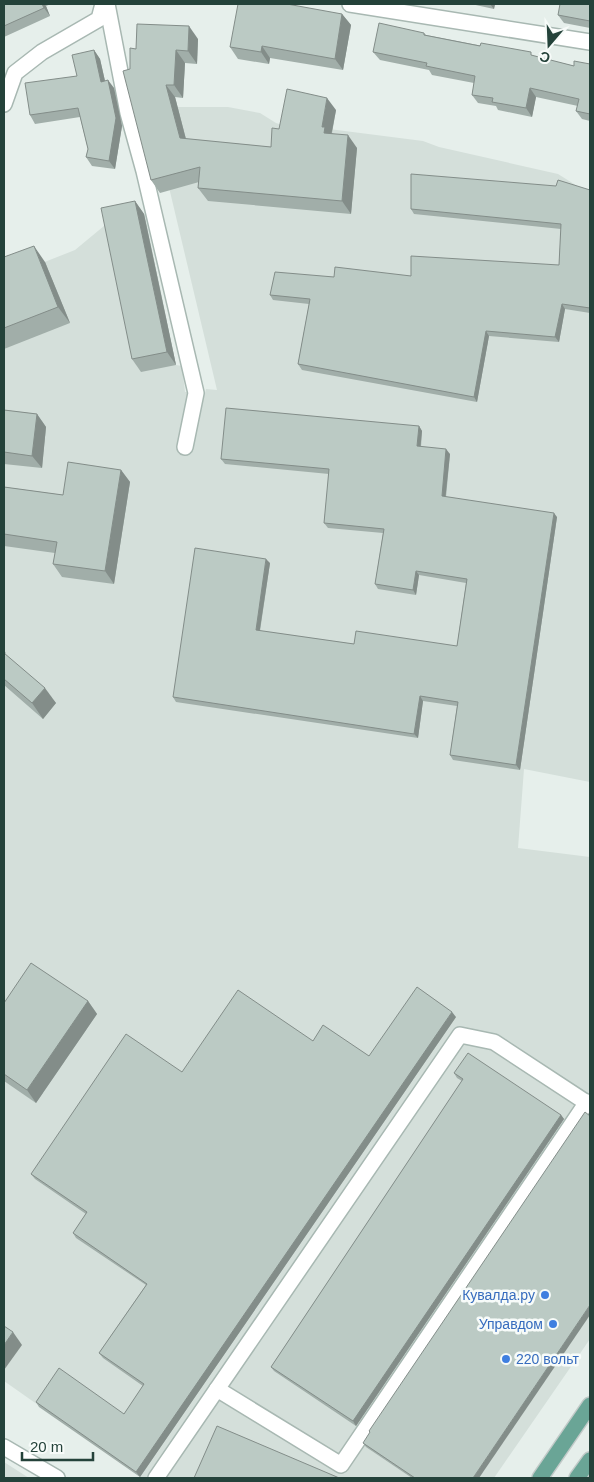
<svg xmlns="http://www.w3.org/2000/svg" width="594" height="1482" font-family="Helvetica,sans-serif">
<rect width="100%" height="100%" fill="#e6efeb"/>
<g fill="#d4dfda">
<path d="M150,107H228L260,113L276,123L298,130L329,129L423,141L439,147L558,174L590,194V782L524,769L518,848L590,857V1339L494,1478H142L4,1381V278L75,250L110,221L145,214L176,365L182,366L185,392L205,393L206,389L217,390Z"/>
<path d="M4,1462L29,1478H4Z"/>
</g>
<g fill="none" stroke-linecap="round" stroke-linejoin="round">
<defs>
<g id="minor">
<path d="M107,4L128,113L144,171L196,393L185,447"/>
<path d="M350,4L590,42"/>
<path d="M4,104L15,73L42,52L99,19L103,4"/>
<path d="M217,1389L341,1465L587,1102"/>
<path d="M4,1447L57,1478"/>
<path d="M156,1478L460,1035L494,1042L590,1105"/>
</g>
<g id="major">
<path d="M540,1478L590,1405"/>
<path d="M577,1478L590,1460"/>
</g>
</defs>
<use href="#minor" stroke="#a8b8b2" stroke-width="18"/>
<use href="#major" stroke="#c2cac8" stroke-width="18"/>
<use href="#minor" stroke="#fff" stroke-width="15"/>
<use href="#major" stroke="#6aa596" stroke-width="15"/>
</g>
<g fill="#a1aea9">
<path d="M4,4H51L46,6L50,16L4,37Z"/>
<path d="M471,4H495L494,9Z"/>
<path d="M590,4V28L564,23L558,15Z"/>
<path d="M342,14L351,25L343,70L270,58L269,64L238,59L230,47Z"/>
<path d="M424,33L426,35L534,56L574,66L590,64V121L582,119L576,111L578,106L536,97L532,117L498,110L496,106L478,103L472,95L474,83L432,75L429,70L380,60L373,52Z"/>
<path d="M198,39L197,64L185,63L183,98L175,97L186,139L271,147L279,129L336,110L332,133L357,148L351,214L208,201L198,188L199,182L160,193L151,180L130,69L136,49Z"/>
<path d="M94,50L100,59L105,81L114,88L122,126L115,169L92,166L86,157L88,149L80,117L35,124L30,115L77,76Z"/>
<path d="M590,190V313L565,309L559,342L489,336L477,402L302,370L298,364L309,304L273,300L270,295L334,277L411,276L559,265L561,229L414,214L411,209Z"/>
<path d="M135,201L144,214L176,365L141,372L132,359Z"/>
<path d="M4,257L45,262L70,323L4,349Z"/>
<path d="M4,410L37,414L46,427L42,468L4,464Z"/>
<path d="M419,426L422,431L421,447L450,454L446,497L557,517L520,770L453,760L450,755L457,706L423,701L418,738L176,702L173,697L270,563L260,631L354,644L457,646L466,583L419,575L416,595L378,589L375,584L383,533L328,528L324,523L329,474L225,464L221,459Z"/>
<path d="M121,470L130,482L114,584L62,577L53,564L55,553L4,546V487L63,495Z"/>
<path d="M4,650L6,653L5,654L56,703L43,719L4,685Z"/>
<path d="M88,1001L97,1014L36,1103L4,1081V1003Z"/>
<path d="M456,1017L140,1477L39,1407L36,1402L124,1414L143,1386L103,1358L99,1353L146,1285L76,1238L73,1233L86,1214L35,1179L31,1174L182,1072L313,1041L369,1056Z"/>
<path d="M454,1073L561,1115L564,1119L356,1426L274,1371L271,1367L462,1081L457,1078Z"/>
<path d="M363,1443L479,1478H412L366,1447Z"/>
</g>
<g fill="#838d89">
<path d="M42,4H44L46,6L50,16L44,8Z"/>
<path d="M490,4H495L494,9Z"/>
<path d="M342,14L351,25L343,70L335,59Z"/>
<path d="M189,26L198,39L197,64L188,51Z"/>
<path d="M262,46L270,58L269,64L261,52Z"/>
<path d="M94,50L100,59L107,90L101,82Z"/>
<path d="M176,50L185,63L183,98L174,85Z"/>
<path d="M108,80L114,88L122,126L115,169L109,161Z"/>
<path d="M166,85L175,97L189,151L180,138Z"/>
<path d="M530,88L536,97L532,117L526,108Z"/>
<path d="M327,98L336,110L331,136L324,133L322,127Z"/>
<path d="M348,135L357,148L351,214L342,201Z"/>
<path d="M135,201L144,214L176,365L167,352Z"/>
<path d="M34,246L45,262L70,323L58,307Z"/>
<path d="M562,304L565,309L559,342L555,337Z"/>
<path d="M486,331L489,336L477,402L474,397Z"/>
<path d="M37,414L46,427L42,468L32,456Z"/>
<path d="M419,426L422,431L420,451L417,446Z"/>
<path d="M446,449L450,454L445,501L442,496Z"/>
<path d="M121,470L130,482L114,584L105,571Z"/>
<path d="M554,513L557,517L520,770L516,765Z"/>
<path d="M266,559L270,563L259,635L256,630Z"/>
<path d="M416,571L419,575L416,595L413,590Z"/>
<path d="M45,688L56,703L43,719L32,703Z"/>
<path d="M420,696L423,701L418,738L414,734Z"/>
<path d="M88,1001L97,1014L36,1103L27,1090Z"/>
<path d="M452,1012L456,1017L140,1477L136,1472Z"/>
<path d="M561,1115L564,1119L356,1426L353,1421Z"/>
<path d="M590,1305V1315L479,1478H473Z"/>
<path d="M13,1332L22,1345L4,1370V1345Z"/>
</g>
<g fill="#bbcac4" stroke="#838d89">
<path d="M4,4H42L44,8L4,26Z"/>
<path d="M238,4H287L342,14L335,59L262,46L261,52L230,47Z"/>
<path d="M560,4H590V21L558,15Z"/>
<path d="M379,23L424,33V35L480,46L481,43L531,52V55L574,66V61L590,64V114L576,111L579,99L530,88L526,108L492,102L493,98L472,95L475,76L426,66L427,63L373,52Z"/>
<path d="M137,24L189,26L188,51L176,50L174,85H166L180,138L271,147L272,128L279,129L287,89L327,98L322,127H325L324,133L348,135L342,201L198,188L200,167L151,180L123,71L130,69V48L136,49Z"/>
<path d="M94,50L101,82L108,80L116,118L109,161L86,157L88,149L78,108L30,115L25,83L77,76L72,55Z"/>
<path d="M411,174L556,186L558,180L590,190V308L562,304L555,337L486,331L474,397L298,364L310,299L270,295L275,272L334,277L335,267L411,276V256L559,265L561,224L411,209Z"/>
<path d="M135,201L167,352L132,359L101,208Z"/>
<path d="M34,246L58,307L4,328V257Z"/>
<path d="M226,408L419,426L417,446L446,449L442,496L554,513L516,765L450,755L458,702L420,696L414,734L173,697L195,548L266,559L256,630L354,644L356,631L457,646L467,579L416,571L413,590L375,584L384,529L324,523L329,469L221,459Z"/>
<path d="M4,410L37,414L32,456L4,452Z"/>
<path d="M68,462L121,470L105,571L53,564L57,542L4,534V487L63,495Z"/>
<path d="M4,653L45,688L32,703L4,679Z"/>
<path d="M31,963L88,1001L27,1090L4,1074V1003Z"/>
<path d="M417,987L452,1012L136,1472L36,1402L59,1368L124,1414L144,1384L99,1353L147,1284L73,1233L87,1212L31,1174L126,1034L182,1072L238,990L313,1041L323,1025L369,1056Z"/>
<path d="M468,1053L561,1115L353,1421L271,1367L463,1079L454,1073Z"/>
<path d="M585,1112L590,1116V1305L473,1478H415L363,1443L370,1432L369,1431Z"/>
<path d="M4,1326L13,1332L4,1345Z"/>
<path d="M217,1426L337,1477L339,1478H194Z"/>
</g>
<g fill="#3f7fe0" stroke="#f7fbf9" stroke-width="2">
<circle cx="545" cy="1295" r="5"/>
<circle cx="553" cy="1324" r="5"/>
<circle cx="506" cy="1359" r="5"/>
</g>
<g text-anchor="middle" stroke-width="5" stroke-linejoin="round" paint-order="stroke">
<g font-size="14" fill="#366cbe" stroke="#f7fbf9" text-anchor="end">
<text x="535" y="1300">Кувалда.ру</text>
<text x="543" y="1329">Управдом</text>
<text x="516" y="1364" text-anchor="start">220 вольт</text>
</g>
</g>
<rect width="594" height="1482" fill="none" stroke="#24423a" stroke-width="10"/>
<g transform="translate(549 45) rotate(199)" stroke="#f7fbf9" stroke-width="4" paint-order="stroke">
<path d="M0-4L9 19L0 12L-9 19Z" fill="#24423a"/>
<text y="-8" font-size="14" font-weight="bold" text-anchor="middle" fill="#24423a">С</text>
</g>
<path d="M22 1452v8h71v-8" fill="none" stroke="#24423a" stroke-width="2.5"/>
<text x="30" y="1452" font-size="15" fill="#24423a" stroke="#f7fbf9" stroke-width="4" paint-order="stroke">20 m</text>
</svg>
